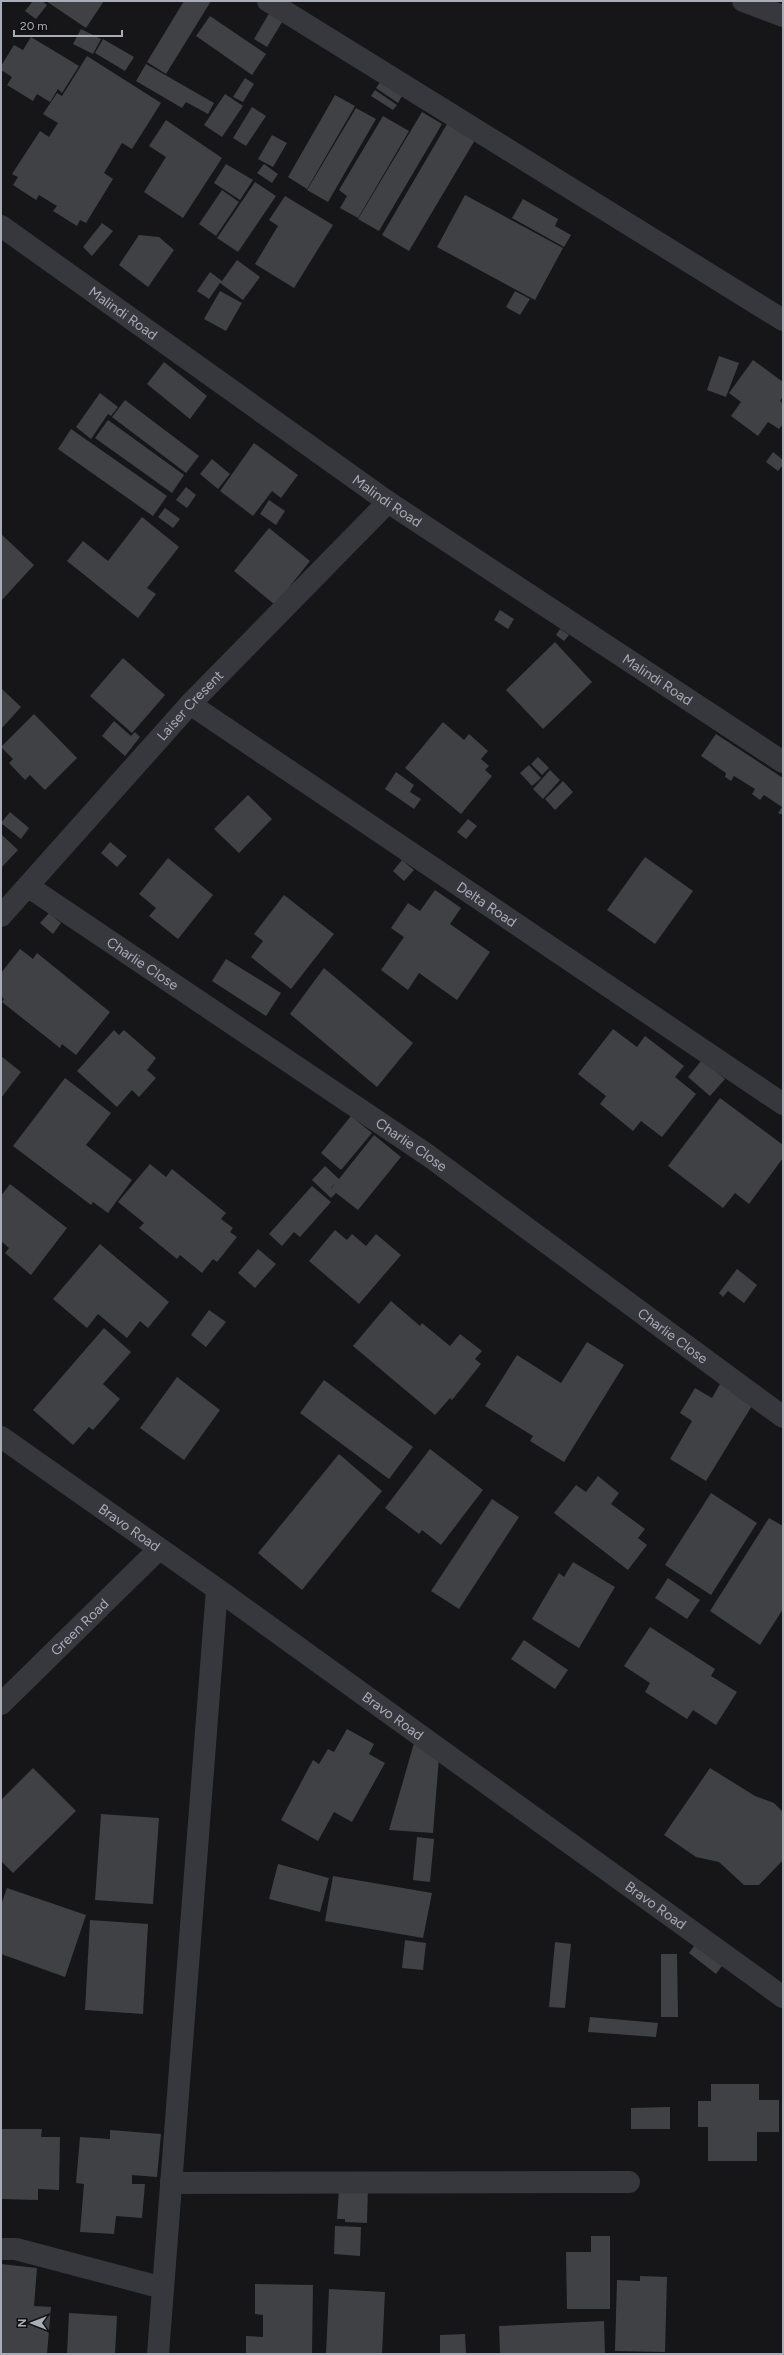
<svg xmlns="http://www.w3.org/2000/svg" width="784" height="2355" font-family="Figtree,sans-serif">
<rect width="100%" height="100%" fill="#161618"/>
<g fill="#404145">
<path d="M33,1H42L47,5L36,19L25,11Z"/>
<path d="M46,1H104L86,28Z"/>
<path d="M184,1H211L166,74L147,62Z"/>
<path d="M274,5L287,14L267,47L254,39Z"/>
<path d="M210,16L266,54L252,75L196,36Z"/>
<path d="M81,29L101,39L93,54L73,44Z"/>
<path d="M31,37L79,66L62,93L58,89L50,102L37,94L33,101L7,85L12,77L1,70V66L14,45L23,50Z"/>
<path d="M103,39L134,57L125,71L95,53Z"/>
<path d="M87,56L161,103L132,149L122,143L104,173L113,179L86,223L80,220L77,226L53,211L57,206L39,195L36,200L13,185L18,177L12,174L40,131L49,137L58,123L43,114L57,93L62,96Z"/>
<path d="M146,64L214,103L208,114L186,102L182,108L136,81Z"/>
<path d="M245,78L254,84L243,102L233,97Z"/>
<path d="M380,82L402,96L398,103L376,88Z"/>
<path d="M375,90L397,105L393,110L371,96Z"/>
<path d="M225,94L243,106L222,137L204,125Z"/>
<path d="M335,95L355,106L307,189L288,177Z"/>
<path d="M252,107L266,116L246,146L233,138Z"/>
<path d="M356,108L376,119L328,202L307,190Z"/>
<path d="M422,112L442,124L379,231L358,219Z"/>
<path d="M383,116L409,131L358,218L340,208L347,196L339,190Z"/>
<path d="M166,120L222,158L183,218L144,192L166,157L149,146Z"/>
<path d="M447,124L475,140L409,251L382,235Z"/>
<path d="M272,135L287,143L273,167L258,159Z"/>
<path d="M226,164L253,180L240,200L214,183Z"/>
<path d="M264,164L278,174L272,183L257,173Z"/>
<path d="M255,182L276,196L238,252L217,238Z"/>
<path d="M222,190L239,202L216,236L199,224Z"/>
<path d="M465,195L563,248L535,300L437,247Z"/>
<path d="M285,196L333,225L294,288L255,264L278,226L269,220Z"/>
<path d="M523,199L558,219L555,226L571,235L564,247L512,218Z"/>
<path d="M102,223L113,231L92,256L83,247Z"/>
<path d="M139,235L159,237L174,250L148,287L119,265Z"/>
<path d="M237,260L260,277L243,300L220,283L209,299L197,291L210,272L222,281Z"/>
<path d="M220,291L242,303L226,331L204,319Z"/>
<path d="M515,291L530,299L520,315L506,307Z"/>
<path d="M719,356L739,363L726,397L707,390Z"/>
<path d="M753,360L783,382V396L780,401L783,404V424L779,429L768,422L758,436L731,416L741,402L729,393Z"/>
<path d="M164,362L207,396L190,419L147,384Z"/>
<path d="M100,393L118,407L111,416L108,414L91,439L76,427Z"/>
<path d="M125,400L199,456L186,473L112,417Z"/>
<path d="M108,420L184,475L172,493L95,438Z"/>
<path d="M71,429L167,496L153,516L58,449Z"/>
<path d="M254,443L298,475L281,498L272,491L253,516L220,491Z"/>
<path d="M773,452L783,460V465L778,471L766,462Z"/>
<path d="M212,459L230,474L218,489L200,474Z"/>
<path d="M186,487L196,495L187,508L176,500Z"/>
<path d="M269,500L285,511L276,525L260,514Z"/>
<path d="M165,508L180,519L173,528L158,517Z"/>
<path d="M142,517L179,547L147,588L156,594L138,618L67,561L83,541L108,561Z"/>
<path d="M269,528L310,561L275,605L234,571Z"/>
<path d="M1,534L34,565L1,601Z"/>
<path d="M500,610L514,619L508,629L494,620Z"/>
<path d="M560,629L569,635L564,641L556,635Z"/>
<path d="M555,642L592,682L543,729L506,690Z"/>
<path d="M123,658L165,695L132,733L90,696Z"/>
<path d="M1,688L21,707L1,729Z"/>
<path d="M34,714L77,758L45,790L30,775L25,780L9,763L13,759L1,747Z"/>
<path d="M114,721L131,736L135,732L140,737L125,756L102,736Z"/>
<path d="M443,722L464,740L469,734L488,751L481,759L489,766L485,770L492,776L461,814L405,768Z"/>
<path d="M716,734L783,778V815L778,813L782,807L764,795L760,800L752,794L755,789L734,776L731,781L725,777L726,773L701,756Z"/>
<path d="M538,757L549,768L542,775L531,764Z"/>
<path d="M529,765L541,778L532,786L520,773Z"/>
<path d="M550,770L560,780L543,799L533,789Z"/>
<path d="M396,772L414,785L410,792L421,799L414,809L385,789Z"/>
<path d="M563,781L573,792L555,810L545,799Z"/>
<path d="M248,795L272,819L239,853L214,829Z"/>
<path d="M10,812L29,828L21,839L1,823Z"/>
<path d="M468,819L477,826L466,839L457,832Z"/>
<path d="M1,834L18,850L1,868Z"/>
<path d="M110,842L127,856L117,867L101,853Z"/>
<path d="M645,857L693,891L655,944L607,910Z"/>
<path d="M168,858L213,895L178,939L149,916L156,908L139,894Z"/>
<path d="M402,860L414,870L404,881L393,871Z"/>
<path d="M435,890L461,908L450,924L490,952L457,1000L419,973L408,990L381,970L404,937L391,928L408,903L420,911Z"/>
<path d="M284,895L334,934L291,989L251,957L263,941L254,934Z"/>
<path d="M49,913L61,923L53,934L40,923Z"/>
<path d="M20,949L33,959L37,953L110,1012L76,1055L62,1044L60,1048L2,1002L4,999L1,996V973Z"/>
<path d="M226,959L281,993L266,1016L212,981Z"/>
<path d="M324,968L413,1043L377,1087L290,1014Z"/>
<path d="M613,1029L637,1047L645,1036L684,1066L675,1077L696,1094L662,1137L641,1121L633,1131L600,1104L606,1096L578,1074Z"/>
<path d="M114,1030L119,1035L124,1030L156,1058L147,1070L156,1078L139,1097L132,1090L117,1107L77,1071Z"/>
<path d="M1,1056L21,1072L1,1098Z"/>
<path d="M702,1060L725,1079L710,1096L688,1077Z"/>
<path d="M65,1078L111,1113L86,1145L132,1180L108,1213L93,1202L91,1205L13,1146Z"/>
<path d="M720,1098L783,1145V1158L749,1204L735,1193L723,1208L668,1166Z"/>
<path d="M351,1116L372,1133L341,1170L321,1153Z"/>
<path d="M374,1135L401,1157L358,1210L331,1189L335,1183L331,1188L336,1193L331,1198L312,1180L325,1166L339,1179Z"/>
<path d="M150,1164L166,1177L172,1169L226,1213L221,1219L233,1228L230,1232L237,1237L217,1262L213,1259L202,1273L180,1255L177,1259L139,1228L144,1223L118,1202Z"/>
<path d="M10,1184L67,1228L31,1275L5,1253L9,1248L1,1241V1196Z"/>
<path d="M312,1186L331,1202L300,1237L294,1232L282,1246L269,1234Z"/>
<path d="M335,1230L347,1240L352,1234L366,1246L376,1234L401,1255L359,1304L309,1261Z"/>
<path d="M100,1244L169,1302L148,1328L140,1321L127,1338L98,1314L87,1328L53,1299Z"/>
<path d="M258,1249L276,1264L255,1288L238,1273Z"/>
<path d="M737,1269L757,1285L744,1303L728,1291L723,1297L719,1293Z"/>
<path d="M391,1301L420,1326L422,1323L450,1346L460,1334L482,1351L475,1359L481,1364L452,1400L450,1398L435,1415L353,1346Z"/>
<path d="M209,1310L226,1322L206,1347L191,1335Z"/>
<path d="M104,1328L131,1352L103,1384L120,1399L93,1430L89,1427L73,1445L33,1410Z"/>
<path d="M587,1342L624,1365L564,1462L530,1441L533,1436L485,1406L517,1355L561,1383Z"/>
<path d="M177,1377L220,1410L184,1460L140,1428Z"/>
<path d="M324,1380L413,1447L389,1479L300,1413Z"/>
<path d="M720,1384L753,1404L706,1481L670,1459L692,1421L680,1413L695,1388L712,1398Z"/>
<path d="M430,1449L483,1490L441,1545L422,1530L419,1534L385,1508Z"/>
<path d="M339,1454L382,1491L302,1590L258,1553Z"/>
<path d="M598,1476L619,1493L611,1504L645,1529L638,1538L647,1545L628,1570L554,1513L576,1485L586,1492Z"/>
<path d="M711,1493L757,1523L711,1595L665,1565Z"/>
<path d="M492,1499L519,1517L459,1609L431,1591Z"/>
<path d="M769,1518L783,1526V1609L760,1645L710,1611Z"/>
<path d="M573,1562L615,1587L579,1648L532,1619L559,1573L564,1577Z"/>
<path d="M668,1578L700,1600L687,1619L655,1598Z"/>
<path d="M650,1627L715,1669L711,1676L737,1692L716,1725L693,1710L687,1719L645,1692L650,1683L624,1666Z"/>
<path d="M524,1640L568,1670L555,1689L511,1659Z"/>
<path d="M347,1729L374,1744L369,1754L385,1763L352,1822L334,1812L318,1841L281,1820L313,1760L319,1764L328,1749L334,1752Z"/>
<path d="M414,1743L439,1757L433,1833L389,1830Z"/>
<path d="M33,1768L76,1811L13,1873L1,1861V1800Z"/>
<path d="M710,1768L755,1796L774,1803L783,1812V1860L759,1885H744L719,1862L696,1857L664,1835Z"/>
<path d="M101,1814L159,1818L153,1904L95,1900Z"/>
<path d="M417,1837L434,1839L430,1882L413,1880Z"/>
<path d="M278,1864L329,1878L320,1912L269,1899Z"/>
<path d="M333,1876L432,1893L423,1938L325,1921Z"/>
<path d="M7,1888L86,1915L65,1977L1,1954V1905Z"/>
<path d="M90,1920L148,1924L143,2014L85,2010Z"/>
<path d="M700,1938L727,1959L716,1974L689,1953Z"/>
<path d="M405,1940L426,1943L423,1970L402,1968Z"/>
<path d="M555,1942L571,1944L565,2008L549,2007Z"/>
<path d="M661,1954H677L678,2017H661Z"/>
<path d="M590,2017L658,2023L656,2037L588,2032Z"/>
<path d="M711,2084H759V2100H779V2132H757V2161H708V2127H698V2101H711Z"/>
<path d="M670,2107V2129H631V2108Z"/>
<path d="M1,2129H42L41,2137H60L59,2190L38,2189V2200L1,2199Z"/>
<path d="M110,2130L161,2134L157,2177L132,2175V2184H145L142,2218L116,2216L114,2234L80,2232L84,2184L76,2183L80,2137L110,2139Z"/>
<path d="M368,2186L367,2223L345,2222V2219H337L339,2190Z"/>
<path d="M335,2226L361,2227L360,2256L334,2254Z"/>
<path d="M591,2236H610V2309H567L566,2252H591Z"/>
<path d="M1,2264L37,2268L34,2306L51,2307L47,2354H1Z"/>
<path d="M640,2276L667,2277L665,2352L615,2351L617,2280L640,2281Z"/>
<path d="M255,2284L313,2285L312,2354H246V2336L263,2337V2315L255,2314Z"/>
<path d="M329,2289L385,2292L382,2354H326Z"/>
<path d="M69,2313L117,2316L115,2354H67Z"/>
<path d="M604,2321L605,2354H500L499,2326Z"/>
<path d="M465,2334L466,2354H440V2335Z"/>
</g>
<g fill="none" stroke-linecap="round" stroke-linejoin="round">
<g stroke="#37383d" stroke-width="22">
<path d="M268,1L783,320"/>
<path d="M743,1L783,16"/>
<path id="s1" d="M1,226L388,502L783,762"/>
<path id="s2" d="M190,704L783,1104"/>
<path id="s3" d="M29,887L429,1156L783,1417"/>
<path id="s4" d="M1,916L190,704L388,502"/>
<path id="s5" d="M1,1437L217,1589L783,1997"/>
<path id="s6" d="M1,1704L158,1550"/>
<path d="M171,2183L629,2182"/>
<path d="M1,2249H16L163,2288"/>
<path d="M158,2354L217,1589"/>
</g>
</g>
<g text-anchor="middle" stroke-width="3.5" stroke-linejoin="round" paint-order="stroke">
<g font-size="14" fill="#a8adb8" stroke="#111113">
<text dy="5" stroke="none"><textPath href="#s1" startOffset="150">Malindi Road</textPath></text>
<text dy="5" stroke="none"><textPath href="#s1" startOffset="474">Malindi Road</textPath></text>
<text dy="5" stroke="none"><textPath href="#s1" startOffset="798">Malindi Road</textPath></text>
<text dy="5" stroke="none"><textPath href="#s4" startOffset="283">Laiser Cresent</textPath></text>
<text dy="5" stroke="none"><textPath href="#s2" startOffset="358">Delta Road</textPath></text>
<text dy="5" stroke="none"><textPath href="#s3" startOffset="137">Charlie Close</textPath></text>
<text dy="5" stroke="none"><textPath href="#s3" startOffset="461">Charlie Close</textPath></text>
<text dy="5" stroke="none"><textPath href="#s3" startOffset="785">Charlie Close</textPath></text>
<text dy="5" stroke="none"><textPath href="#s5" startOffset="157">Bravo Road</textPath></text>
<text dy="5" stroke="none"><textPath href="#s6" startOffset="110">Green Road</textPath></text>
<text dy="5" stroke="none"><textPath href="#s5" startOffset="481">Bravo Road</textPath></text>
<text dy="5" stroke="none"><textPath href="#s5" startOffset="805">Bravo Road</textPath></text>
</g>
</g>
<rect width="784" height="2355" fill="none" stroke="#a8adb8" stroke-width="4"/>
<g transform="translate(32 2323) rotate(270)" stroke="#111113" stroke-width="3" paint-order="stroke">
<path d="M0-3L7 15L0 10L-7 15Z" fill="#a8adb8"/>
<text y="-6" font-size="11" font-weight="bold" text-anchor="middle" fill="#a8adb8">N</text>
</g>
<path d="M14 30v6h108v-6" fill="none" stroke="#a8adb8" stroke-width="2"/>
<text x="20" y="30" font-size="12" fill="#a8adb8" stroke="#111113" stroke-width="3" paint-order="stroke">20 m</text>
</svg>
